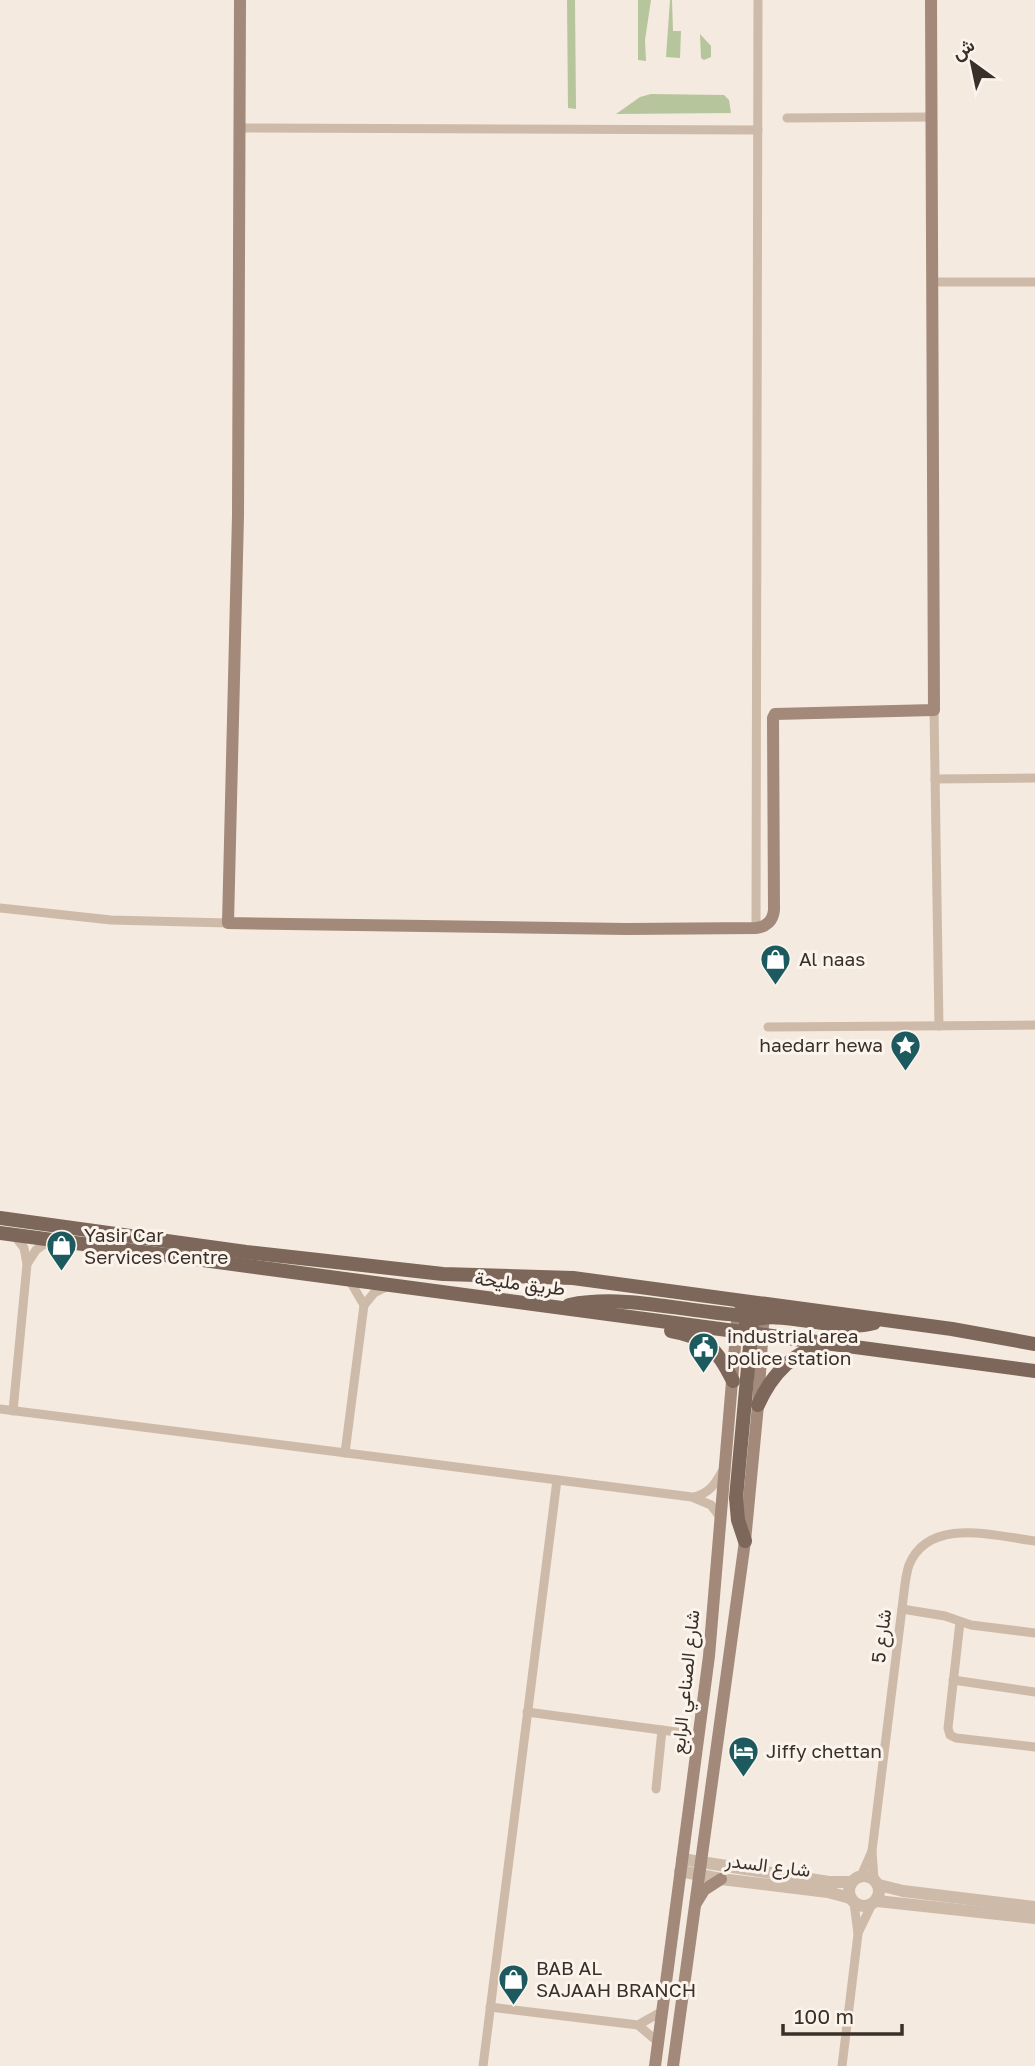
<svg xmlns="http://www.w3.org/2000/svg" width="1035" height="2066" font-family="'Golos Text',Vazirmatn,sans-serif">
<rect width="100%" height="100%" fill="#f4eadf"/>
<g fill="#b7c59d">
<path d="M567,0H575L576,109L568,108Z"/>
<path d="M638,0H651L645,40L646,61L638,60Z"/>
<path d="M670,0H672L673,31H681L680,58L666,57Z"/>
<path d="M700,34L711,46V57L704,60L701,58Z"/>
<path d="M651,94L724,95L729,100L731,113L616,114L640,97Z"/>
</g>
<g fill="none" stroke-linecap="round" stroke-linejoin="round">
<g stroke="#cebaa9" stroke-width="9">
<path d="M787,118L931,117"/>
<path d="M241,128L758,130"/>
<path d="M932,282H1035"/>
<path d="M934,710L939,1026"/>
<path d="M935,779L1035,778"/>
<path d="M0,908L111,920L228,923"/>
<path d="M756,928L758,0"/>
<path d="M768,1027L1035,1025"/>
<path d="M27,1264L36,1250L50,1240"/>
<path d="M364,1305L374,1293L388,1286"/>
<path d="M0,1409L692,1497L711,1505L720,1517"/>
<path d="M13,1411L27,1264L24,1248L14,1235"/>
<path d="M345,1453L364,1305L350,1281"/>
<path d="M694,1497C710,1493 715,1484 723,1470"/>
<path d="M902,1609L945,1616L971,1625L1035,1633"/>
<path d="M960,1622L948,1728L950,1735L956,1738L1035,1747"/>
<path d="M953,1680L1035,1692"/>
<path d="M527,1712L699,1735"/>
<path d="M656,1789L662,1730"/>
<path d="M861,1876L872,1851"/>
<path d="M874,1879L872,1851L904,1592C905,1583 906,1574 909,1565C929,1516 995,1536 1035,1541"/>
<path d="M858,1933L872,1904"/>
<path d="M490,2007L638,2025L658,2042"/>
<path d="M638,2025L661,2012"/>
<path d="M483,2066L557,1480"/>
<path d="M842,2066L858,1934L854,1903"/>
</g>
<g stroke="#cebaa9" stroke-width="12">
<path d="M682,1859L829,1882H851"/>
<path d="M680,1871L721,1879L828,1892L850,1898"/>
<circle cx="864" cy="1891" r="15"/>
<path d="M879,1885L903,1891L1035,1907"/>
<path d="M877,1901L1035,1918"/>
</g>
<g stroke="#a2897a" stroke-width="12">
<path d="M240,0L238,516L228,923L627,929L756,928C766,927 773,921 774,910L773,718L775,714L934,710L931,0"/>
<path d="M696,1903L704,1890L721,1879"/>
<path d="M655,2066L709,1656L737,1322"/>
<path d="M673,2066L745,1541L758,1405L764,1309"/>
</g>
<g stroke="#7d665a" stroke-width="14">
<path d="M0,1218L246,1252L443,1274L573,1278L952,1329L1035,1344"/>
<path d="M0,1233L1035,1371"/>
<path d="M738,1301L747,1308L752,1324L736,1498L738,1520L745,1541"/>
<path d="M569,1305C624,1294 682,1311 738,1315L757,1309"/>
<path d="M746,1323C777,1306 834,1334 874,1323"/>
<path d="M671,1331C707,1337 717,1349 733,1381"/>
<path d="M758,1405C771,1376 792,1352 824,1345"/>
</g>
</g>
<defs>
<symbol id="shop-pin" viewBox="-11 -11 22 30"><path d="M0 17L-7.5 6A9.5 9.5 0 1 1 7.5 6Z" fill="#1c5a5f" stroke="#fbf4ec"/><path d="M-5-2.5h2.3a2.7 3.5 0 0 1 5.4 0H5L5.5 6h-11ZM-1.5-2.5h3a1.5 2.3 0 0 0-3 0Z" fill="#fff"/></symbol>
<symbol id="sight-pin" viewBox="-11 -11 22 30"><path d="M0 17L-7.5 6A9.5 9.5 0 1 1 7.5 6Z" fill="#1c5a5f" stroke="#fbf4ec"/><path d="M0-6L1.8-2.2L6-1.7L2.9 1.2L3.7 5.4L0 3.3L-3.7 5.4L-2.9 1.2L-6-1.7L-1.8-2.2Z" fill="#fff"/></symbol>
<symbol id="civic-pin" viewBox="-11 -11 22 30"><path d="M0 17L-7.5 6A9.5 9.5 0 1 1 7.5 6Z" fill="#1c5a5f" stroke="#fbf4ec"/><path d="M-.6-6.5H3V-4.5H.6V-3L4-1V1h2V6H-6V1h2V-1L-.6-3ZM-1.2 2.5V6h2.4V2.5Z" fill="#fff"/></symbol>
<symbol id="hotel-pin" viewBox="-11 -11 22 30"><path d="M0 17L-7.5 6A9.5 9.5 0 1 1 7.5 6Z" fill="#1c5a5f" stroke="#fbf4ec"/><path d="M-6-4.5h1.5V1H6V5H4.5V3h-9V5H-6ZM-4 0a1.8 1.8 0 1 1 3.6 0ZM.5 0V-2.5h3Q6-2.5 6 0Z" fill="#fff"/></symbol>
</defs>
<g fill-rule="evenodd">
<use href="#shop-pin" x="758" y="942" width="35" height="47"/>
<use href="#sight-pin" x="888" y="1028" width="35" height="47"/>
<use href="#shop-pin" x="44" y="1228" width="35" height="47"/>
<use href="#civic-pin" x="686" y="1330" width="35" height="47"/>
<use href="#hotel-pin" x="726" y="1734" width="35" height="47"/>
<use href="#shop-pin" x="496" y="1962" width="35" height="47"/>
</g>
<g text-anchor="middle" stroke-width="6" stroke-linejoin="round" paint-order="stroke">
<g font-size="19" fill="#3b2f29" stroke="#fbf4ec" text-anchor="start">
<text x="799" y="966">Al naas</text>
<text x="883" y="1052" text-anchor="end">haedarr hewa</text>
<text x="84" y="1242">Yasir Car<tspan x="84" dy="22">Services Centre</tspan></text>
<text x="727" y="1343">industrial area<tspan x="727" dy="22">police station</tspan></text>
<text x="766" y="1758">Jiffy chettan</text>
<text x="536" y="1975">BAB AL<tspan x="536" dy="22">SAJAAH BRANCH</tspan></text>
</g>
<g font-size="19" fill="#3b2f29" stroke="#fbf4ec">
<text transform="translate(520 1283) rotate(7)" y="7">طريق مليحة</text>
<text transform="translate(881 1636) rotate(-83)" y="7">شارع 5</text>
<text transform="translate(685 1682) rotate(-84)" y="7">شارع الصناعي الرابع</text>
<text transform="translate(768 1865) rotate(7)" y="7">شارع السدر</text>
</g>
</g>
<g transform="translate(972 63) rotate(327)" stroke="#fbf4ec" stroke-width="5" paint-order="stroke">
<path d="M0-5L12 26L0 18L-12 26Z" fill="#3b2f29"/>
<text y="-10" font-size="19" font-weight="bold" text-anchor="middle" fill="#3b2f29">ش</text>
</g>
<path d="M783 2024v10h119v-10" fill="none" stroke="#3b2f29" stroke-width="3.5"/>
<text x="794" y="2024" font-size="21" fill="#3b2f29" stroke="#fbf4ec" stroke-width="5" paint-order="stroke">100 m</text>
</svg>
